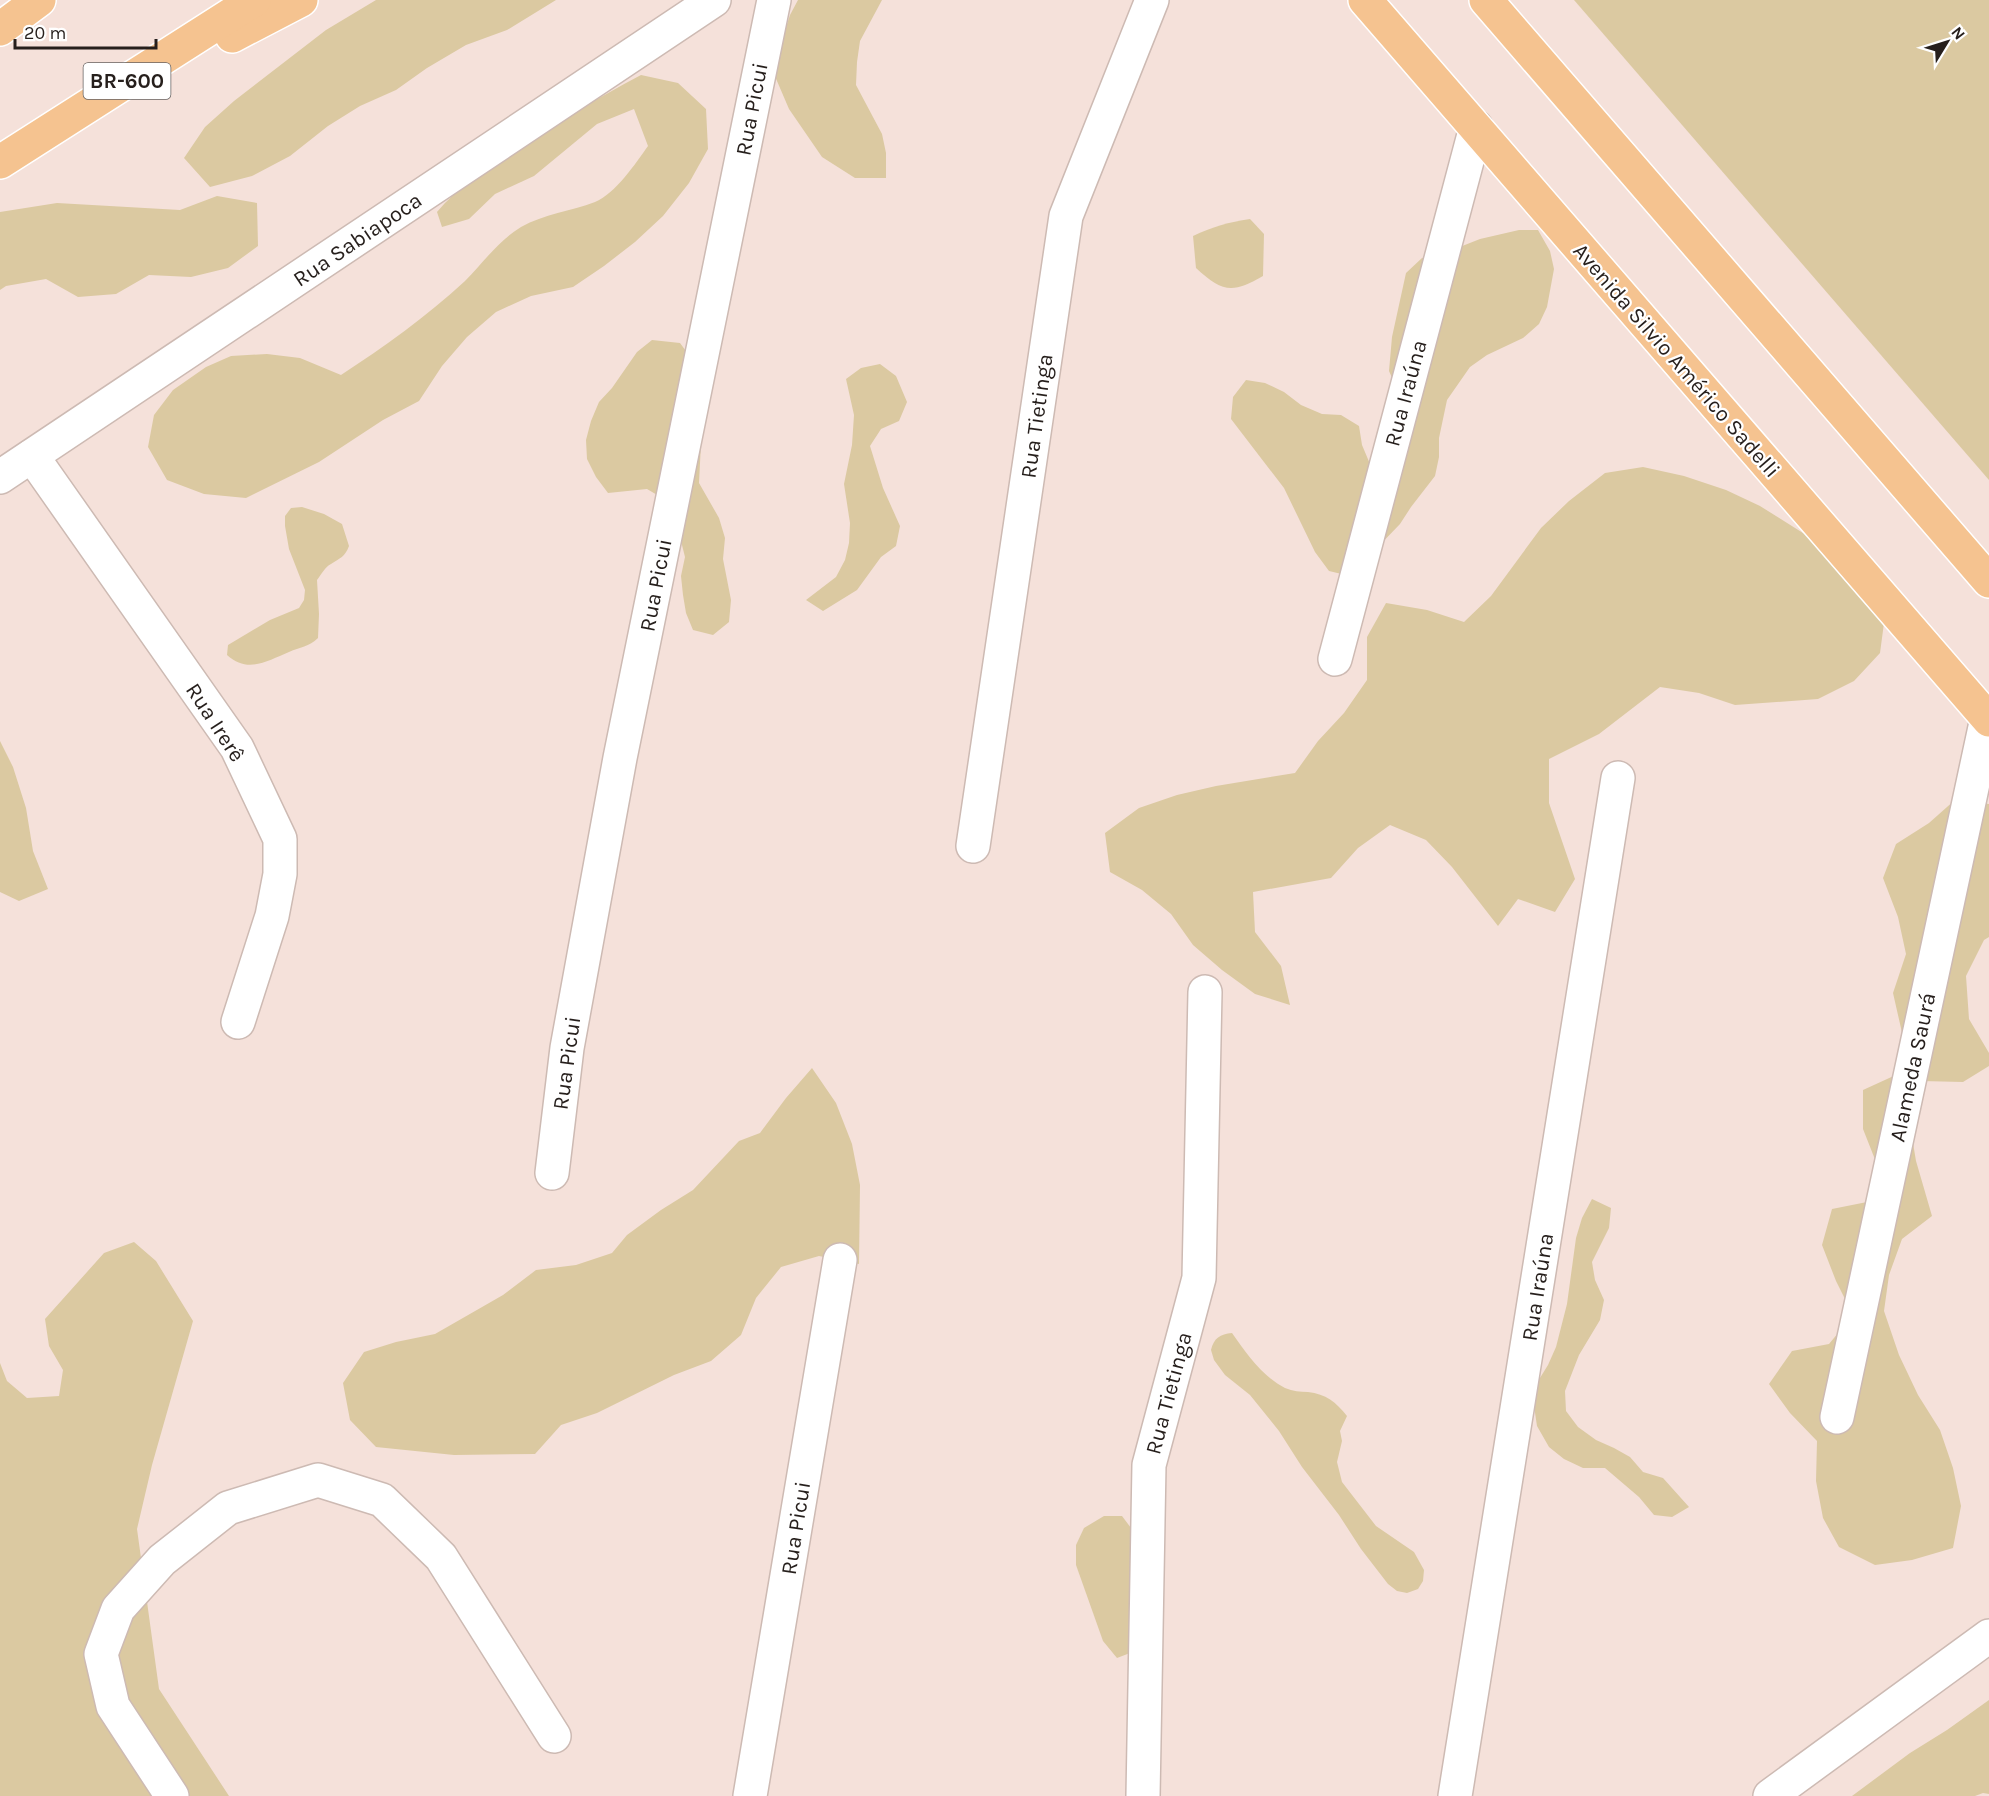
<svg xmlns="http://www.w3.org/2000/svg" width="1989" height="1796" font-family="Karla,sans-serif">
<rect width="100%" height="100%" fill="#f5e1da"/>
<g fill="#dbc9a1">
<path d="M376,0H556L507,30L466,45L427,68L396,90L360,106L328,126L290,156L252,176L210,187L184,158L205,127L234,101L326,30Z"/>
<path d="M798,0H882L860,41L857,62L856,85L882,134L886,153V178H855L822,157L789,109L774,74L784,33L790,15Z"/>
<path d="M1574,0H1989V480Z"/>
<path d="M641,75L678,83L706,109L708,149L689,183L663,216L635,242L604,266L573,287L531,296L496,312L467,337L442,366L419,401L383,420L319,462L246,498L204,494L167,480L148,447L154,415L173,390L206,367L231,356L267,354L300,358L341,375C384,347 427,316 465,281C483,263 498,241 521,227C544,214 571,211 595,202C615,194 636,163 648,146L634,109L597,124L534,176L495,194L469,219L442,227L437,212C457,188 483,171 509,153C551,125 596,99 641,75Z"/>
<path d="M217,196L257,203L258,246L228,268L191,277L149,275L116,294L78,297L46,279L6,286L0,290V212L57,203L180,210Z"/>
<path d="M1250,219L1264,234L1263,276C1232,294 1222,292 1196,268L1193,236C1212,227 1229,222 1250,219Z"/>
<path d="M1519,230H1538L1550,251L1554,269L1547,307L1539,324L1523,338L1487,355L1470,367L1447,400L1439,438V457L1435,476L1411,507L1400,524L1350,576L1329,571L1315,552L1284,488L1231,419L1233,397L1246,380L1265,383L1284,392L1301,405L1322,414L1341,415L1359,426L1362,445L1370,464L1398,391L1389,371L1392,337L1406,273L1422,258L1442,254L1480,239Z"/>
<path d="M652,340L680,343L691,358L700,422L701,443L699,483L719,518L725,538L723,559L731,600L729,622L713,635L693,630L686,613L683,595L681,576L685,557L680,537L664,499L647,489L608,493L596,477L587,459L586,440L591,421L599,402L612,388L637,352Z"/>
<path d="M880,364L896,376L907,402L899,421L881,429L870,446L883,488L900,526L896,546L881,557L857,590L823,611L806,600L836,577L845,560L849,543L850,523L844,484L852,445L854,415L846,379L861,368Z"/>
<path d="M1643,467L1684,476L1726,490L1760,506L1803,533L1830,552L1884,623L1880,653L1854,681L1818,699L1735,705L1699,693L1660,687L1599,734L1549,759V803L1575,879L1555,912L1518,899L1498,926L1452,867L1426,840L1390,825L1358,848L1331,878L1253,892L1255,932L1281,966L1290,1005L1255,994L1222,970L1193,945L1171,914L1142,890L1110,872L1105,833L1139,808L1177,795L1216,786L1295,773L1318,741L1344,713L1367,680V637L1386,603L1427,610L1464,622L1491,596L1541,528L1569,501L1605,473Z"/>
<path d="M302,507L324,514L342,524L349,546C345,557 340,558 331,564C325,567 321,575 317,580L319,614L318,638C309,647 300,647 289,652C267,661 248,674 227,655L228,645L270,620L299,608L304,600L305,590L289,549L285,526V516L291,508Z"/>
<path d="M0,741L13,767L26,808L33,851L48,889L19,901L0,892Z"/>
<path d="M1956,799L1989,804V937L1984,940L1966,976L1969,1019L1989,1053V1066L1963,1082L1921,1081L1909,1119L1916,1161L1932,1216L1902,1239L1889,1275L1884,1311L1899,1355L1918,1395L1940,1430L1953,1468L1961,1506L1953,1548L1912,1560L1875,1565L1839,1547L1823,1518L1816,1481L1817,1441L1790,1413L1769,1384L1792,1351L1829,1344L1853,1315L1836,1281L1822,1245L1832,1209L1872,1201L1876,1162L1863,1129V1090L1898,1074L1903,1037L1893,993L1906,954L1898,917L1883,878L1896,844L1929,823Z"/>
<path d="M812,1068L836,1103L852,1144L860,1185L859,1264L819,1256L781,1267L756,1298L741,1335L711,1361L674,1375L597,1413L561,1425L535,1454L454,1455L376,1447L350,1420L343,1383L364,1352L396,1342L435,1334L503,1295L536,1270L576,1265L612,1253L627,1235L661,1210L693,1190L739,1141L760,1133L786,1098Z"/>
<path d="M1592,1199L1611,1208L1609,1228L1592,1262L1595,1280L1604,1300L1600,1320L1579,1355L1565,1391L1566,1411L1578,1427L1596,1440L1614,1448L1630,1457L1643,1472L1663,1478L1689,1507L1672,1517L1654,1515L1639,1497L1605,1468H1583L1564,1459L1549,1447L1537,1426L1534,1406L1535,1386L1548,1365L1556,1347L1567,1304L1576,1238L1582,1218Z"/>
<path d="M134,1242L156,1261L193,1321L152,1465L137,1529L159,1689L229,1796H0V1363L7,1381L27,1398L59,1396L63,1370L49,1346L45,1319L104,1253Z"/>
<path d="M1232,1333C1246,1353 1263,1377 1285,1388C1293,1391 1300,1392 1308,1392C1326,1394 1336,1402 1347,1416L1340,1431L1342,1441L1337,1462L1342,1482L1376,1526L1414,1552L1424,1570L1423,1581L1418,1589L1407,1593L1397,1591L1388,1584L1361,1549L1339,1515L1302,1467L1279,1431L1250,1395L1225,1375L1214,1360L1211,1350C1214,1338 1220,1334 1232,1333Z"/>
<path d="M1104,1516H1122L1134,1532L1130,1653L1117,1658L1103,1641L1076,1565V1545L1084,1528Z"/>
<path d="M1989,1700V1794L1983,1793L1975,1796H1852L1910,1753L1947,1730Z"/>
</g>
<g fill="none" stroke-linecap="round" stroke-linejoin="round">
<defs>
<g id="minor">
<path d="M32,456L237,748L280,839V874L272,916L238,1022"/>
<path d="M0,477L714,0"/>
<path d="M1335,659L1476,127"/>
<path d="M973,846L1066,216L1152,0"/>
<path d="M552,1173L567,1048L620,758L774,0"/>
<path d="M1837,1417L1987,718"/>
<path d="M172,1796L113,1706L101,1654L118,1609L162,1560L228,1508L318,1480L382,1500L441,1557L554,1736"/>
<path d="M750,1796L840,1260"/>
<path d="M1143,1796L1149,1465L1199,1278L1205,992"/>
<path d="M1455,1796L1618,778"/>
<path d="M1770,1796L1989,1636"/>
</g>
<g id="major">
<path d="M1365,0L1989,720"/>
<path d="M1486,0L1989,581"/>
<path d="M0,29L39,0"/>
<path d="M232,36L301,0"/>
<path d="M0,162L254,0"/>
</g>
</defs>
<use href="#minor" stroke="#cdbab3" stroke-width="36"/>
<use href="#major" stroke="#fff" stroke-width="36"/>
<use href="#minor" stroke="#fff" stroke-width="33"/>
<use href="#major" stroke="#f5c390" stroke-width="33"/>
</g>
<g text-anchor="middle" stroke-width="4.5" stroke-linejoin="round" paint-order="stroke">
<rect fill="#fff" stroke="#676260" stroke-width="1.5" x="83.5" y="63" width="87" height="36" rx="4.5"/>
<g font-size="21" font-weight="bold" fill="#261f1c">
<text x="127" y="88">BR-600</text>
</g>
<g font-size="22" fill="#261f1c" stroke="#fff">
<text transform="translate(751 109) rotate(-79)" y="8">Rua Picui</text>
<text transform="translate(357 239) rotate(-34)" y="8">Rua Sabiapoca</text>
<text transform="translate(1677 360) rotate(49)" y="8">Avenida Silvio Américo Sadelli</text>
<text transform="translate(1405 393) rotate(-75)" y="8">Rua Iraúna</text>
<text transform="translate(1036 416) rotate(-82)" y="8">Rua Tietinga</text>
<text transform="translate(655 585) rotate(-79)" y="8">Rua Picui</text>
<text transform="translate(216 722) rotate(57)" y="8">Rua Irerê</text>
<text transform="translate(566 1063) rotate(-82)" y="8">Rua Picui</text>
<text transform="translate(1912 1067) rotate(-78)" y="8">Alameda Saurá</text>
<text transform="translate(1537 1287) rotate(-81)" y="8">Rua Iraúna</text>
<text transform="translate(1168 1393) rotate(-75)" y="8">Rua Tietinga</text>
<text transform="translate(795 1528) rotate(-81)" y="8">Rua Picui</text>
</g>
</g>
<g transform="translate(1947 42) rotate(52)" stroke="#ffffff" stroke-width="4.5" paint-order="stroke">
<path d="M0-4.5L10 22L0 15L-10 22Z" fill="#261f1c"/>
<text y="-9" font-size="16" font-weight="bold" text-anchor="middle" fill="#261f1c">N</text>
</g>
<path d="M15 39v9h141v-9" fill="none" stroke="#261f1c" stroke-width="3"/>
<text x="24" y="39" font-size="18" fill="#261f1c" stroke="#ffffff" stroke-width="4.5" paint-order="stroke">20 m</text>
</svg>
